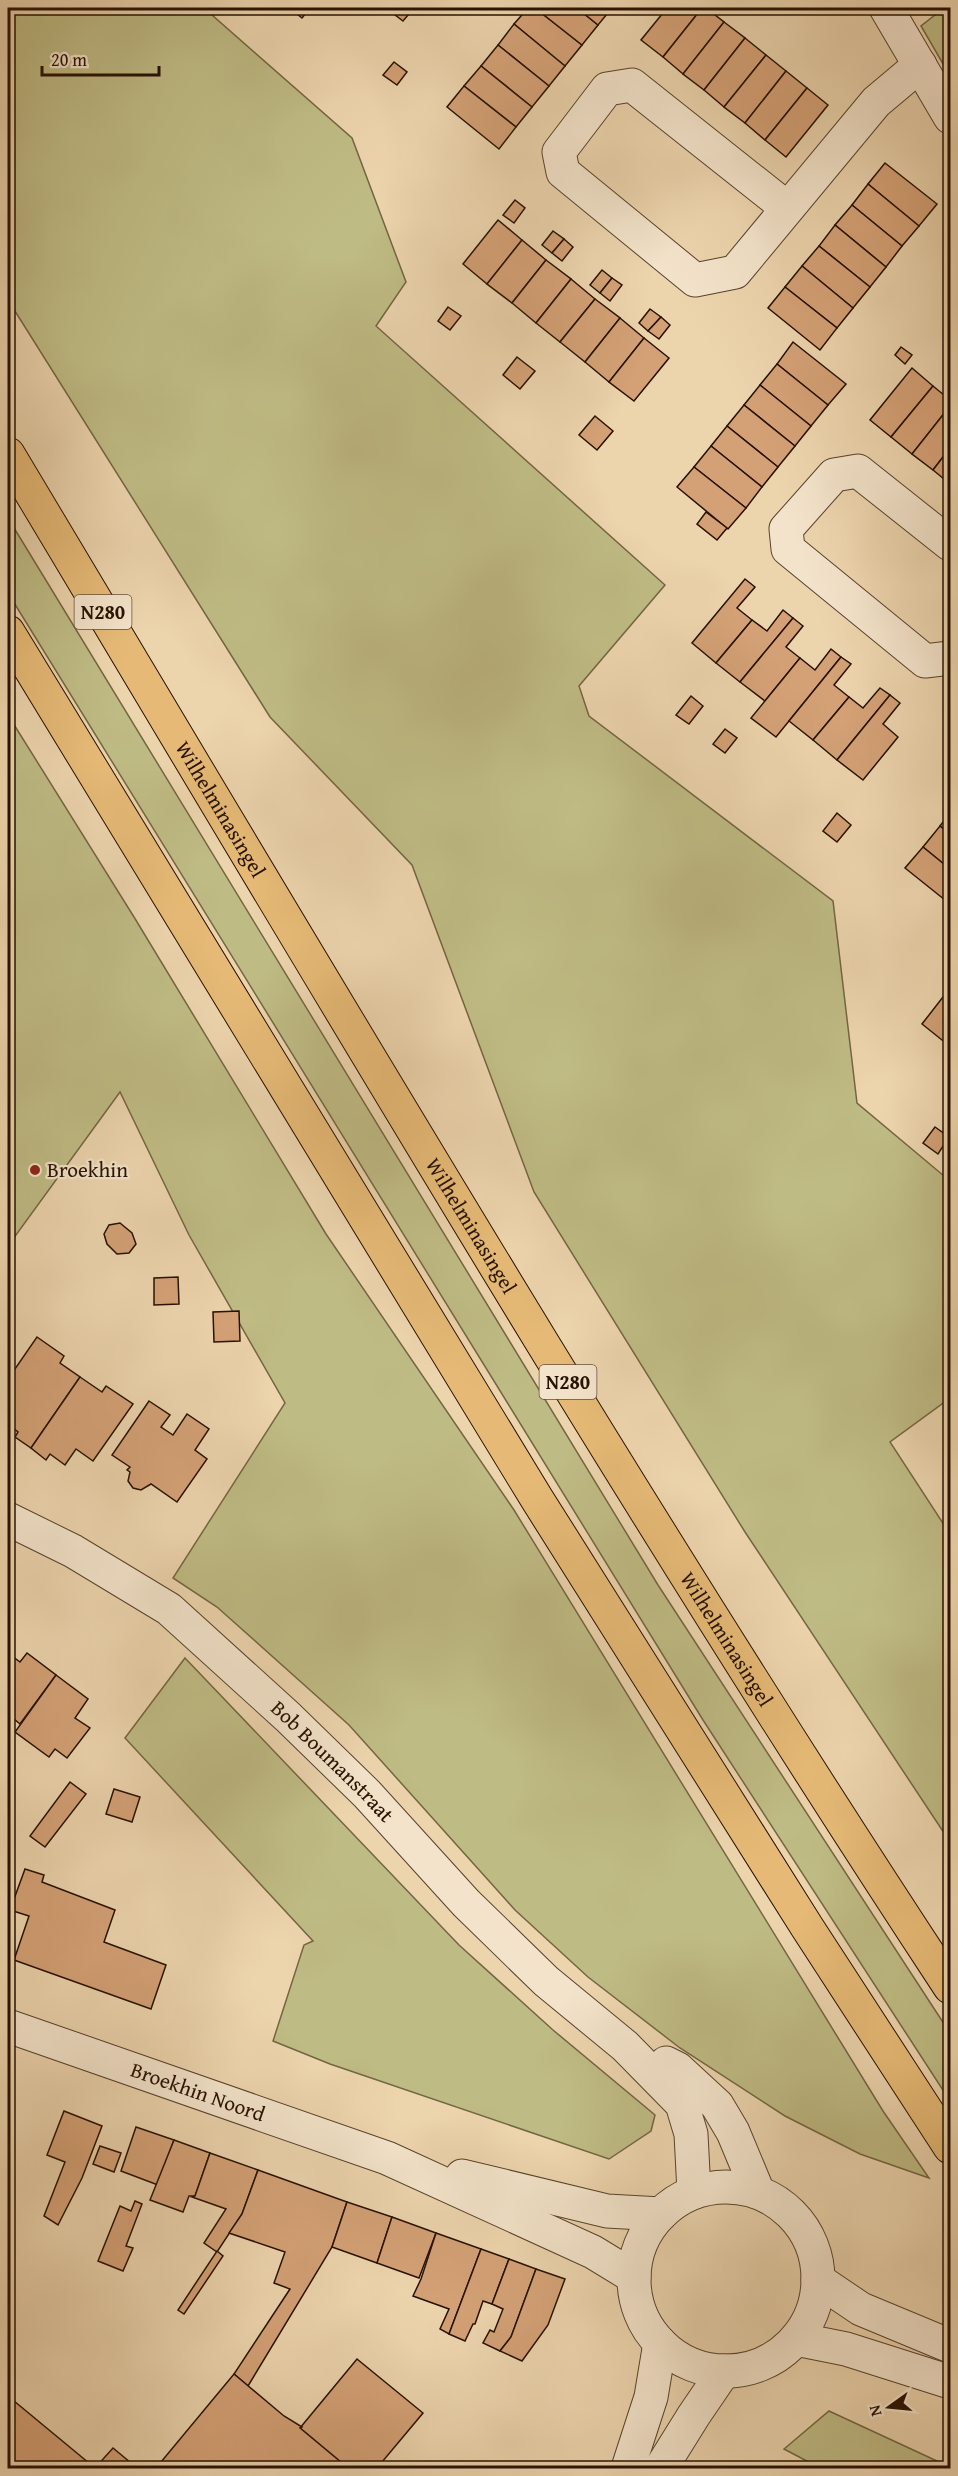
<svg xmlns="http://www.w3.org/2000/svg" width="958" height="2476" font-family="'Gentium Book Plus',serif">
<rect width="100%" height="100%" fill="#ecd4ad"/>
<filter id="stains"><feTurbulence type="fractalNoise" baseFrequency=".00333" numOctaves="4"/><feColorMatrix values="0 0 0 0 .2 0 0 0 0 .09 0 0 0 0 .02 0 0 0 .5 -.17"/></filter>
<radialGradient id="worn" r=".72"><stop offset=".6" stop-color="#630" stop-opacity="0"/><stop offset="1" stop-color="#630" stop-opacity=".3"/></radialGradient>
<g fill="#bfbb84" stroke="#736642" stroke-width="1.5">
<path d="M8,8H204L352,138L406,282L376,326L665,585L579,686L589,716L833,901L857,1103L950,1181V1398L890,1442L950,1534V1842L745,1532L534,1192L412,865L270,717L8,300Z"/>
<path d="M944,8H950V76L921,26Z"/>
<path d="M8,518L658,1585L950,2033V2101L703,1720L8,593Z"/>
<path d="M8,715L134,917L326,1234L514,1510L883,2111L929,2178L860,2154L785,2116L680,2048L588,1977L515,1910L349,1725L217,1607L173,1578L285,1403L189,1235L120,1092L8,1246Z"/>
<path d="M185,1658L459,1945L553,2030L655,2115L651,2131L609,2159L330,2064L273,2041L304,1945L313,1941L125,1738Z"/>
<path d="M829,2411L950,2467V2468H820L784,2449Z"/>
</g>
<g fill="#d4a176" stroke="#271101" stroke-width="1.5">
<path d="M294,8H310L302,18L292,10Z"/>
<path d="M386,8H414L403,21Z"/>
<path d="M528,8H535L582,45L565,66L514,24Z"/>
<path d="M535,8H577L598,25L582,45Z"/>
<path d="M577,8H612L598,25Z"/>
<path d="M667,8H702L663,57L641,40Z"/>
<path d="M702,8H706L724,22L683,74L663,57Z"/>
<path d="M724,22L745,38L704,90L683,74Z"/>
<path d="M514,24L565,66L549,86L498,45Z"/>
<path d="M745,38L766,55L724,107L704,90Z"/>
<path d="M498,45L549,86L532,107L481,66Z"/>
<path d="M766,55L786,71L745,123L724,107Z"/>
<path d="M394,62L407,72L397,85L383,75Z"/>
<path d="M481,66L532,107L516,127L464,86Z"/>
<path d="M786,71L807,88L765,140L745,123Z"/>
<path d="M464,86L516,127L499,149L447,107Z"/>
<path d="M807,88L828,105L786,157L765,140Z"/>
<path d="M885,163L937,204L919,226L868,184Z"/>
<path d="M868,184L919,226L902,246L852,205Z"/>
<path d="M515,200L525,208L514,223L503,215Z"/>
<path d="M852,205L902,246L886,267L835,225Z"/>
<path d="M498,220L522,240L487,284L463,264Z"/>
<path d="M835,225L886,267L870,287L819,246Z"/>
<path d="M553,231L564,239L552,253L542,245Z"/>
<path d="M564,239L573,247L562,261L552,253Z"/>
<path d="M522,240L546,260L512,303L487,284Z"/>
<path d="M819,246L870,287L853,308L802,266Z"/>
<path d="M546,260L571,279L536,323L512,303Z"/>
<path d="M802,266L853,308L837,328L785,287Z"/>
<path d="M602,270L612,278L600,293L590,285Z"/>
<path d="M612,278L622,285L610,301L600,293Z"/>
<path d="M571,279L595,299L560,342L536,323Z"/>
<path d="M785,287L837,328L820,350L768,308Z"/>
<path d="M595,299L620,318L585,362L560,342Z"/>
<path d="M448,307L461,316L450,330L438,321Z"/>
<path d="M650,309L661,317L648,331L639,323Z"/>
<path d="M661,317L670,325L659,339L648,331Z"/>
<path d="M620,318L644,338L609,382L585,362Z"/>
<path d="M644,338L669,358L634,401L609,382Z"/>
<path d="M793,342L846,384L828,405L777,364Z"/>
<path d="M901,347L912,355L905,364L895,355Z"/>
<path d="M517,357L535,371L520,389L503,375Z"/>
<path d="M777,364L828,405L811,426L760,385Z"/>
<path d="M912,368L933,386L891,437L870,420Z"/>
<path d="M760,385L811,426L795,446L744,405Z"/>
<path d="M933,386L950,400V406L912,454L891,437Z"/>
<path d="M744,405L795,446L778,467L727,426Z"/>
<path d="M950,406V448L933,470L912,454Z"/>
<path d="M595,416L613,431L597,450L579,435Z"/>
<path d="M727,426L778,467L762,487L711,446Z"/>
<path d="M711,446L762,487L746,508L694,467Z"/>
<path d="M950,448V484L933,470Z"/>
<path d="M694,467L746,508L728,529L677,487Z"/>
<path d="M706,512L727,528L717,540L697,524Z"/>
<path d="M745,579L755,587L737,608L752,620L716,663L692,643Z"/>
<path d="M783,610L793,618L740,682L716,663L752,620L767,631Z"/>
<path d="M793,618L803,626L786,647L800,658L765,701L740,682Z"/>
<path d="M831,649L841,657L776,737L751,718L800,658L815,670Z"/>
<path d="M841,657L851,664L834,685L849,697L813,740L789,721Z"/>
<path d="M880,688L890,695L837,760L813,740L849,697L863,708Z"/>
<path d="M890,695L900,703L883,724L898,737L863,780L837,760Z"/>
<path d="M691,696L703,706L689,724L676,715Z"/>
<path d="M725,729L737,738L725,753L713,744Z"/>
<path d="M837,813L851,825L837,842L823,831Z"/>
<path d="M950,813V835L940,826Z"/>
<path d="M940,826L950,835V869L923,847Z"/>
<path d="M923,847L950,869V904L905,868Z"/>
<path d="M950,988V1040L947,1044L922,1024Z"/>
<path d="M935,1127L949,1137L938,1154L923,1143Z"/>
<path d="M120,1223L132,1233L136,1244L129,1253L117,1254L107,1244L104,1234L109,1225Z"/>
<path d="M178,1277L179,1304L154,1305V1278Z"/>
<path d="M239,1311L240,1341L214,1342L213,1312Z"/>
<path d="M37,1337L64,1356L60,1363L80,1377L31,1448L15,1437L18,1432L8,1424V1415L14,1406L8,1401V1379Z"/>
<path d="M80,1377L102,1392L106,1386L133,1404L93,1461L76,1449L65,1465L50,1454L46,1460L31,1448Z"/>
<path d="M149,1401L170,1415L161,1427L173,1435L187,1414L209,1429L195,1450L207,1459L177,1502L151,1484L141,1490L133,1488L128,1481L130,1472L127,1470L130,1467L112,1455Z"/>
<path d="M8,1653L20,1662L27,1653L56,1675L20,1724L8,1714Z"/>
<path d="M56,1675L88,1699L75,1718L90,1728L67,1758L55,1749L49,1757L15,1732Z"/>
<path d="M70,1782L86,1794L45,1847L30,1836Z"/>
<path d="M114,1789L140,1797L132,1822L106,1814Z"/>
<path d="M25,1869L44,1875L42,1882L115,1910L104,1942L166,1965L151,2009L14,1960L29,1916L10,1910Z"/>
<path d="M64,2111L102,2126L82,2178L58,2225L44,2216L65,2162L47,2155Z"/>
<path d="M136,2127L174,2140L158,2185L121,2171Z"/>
<path d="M174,2140L210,2153L195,2196H189L183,2212L150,2200Z"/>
<path d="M100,2146L121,2153L114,2172L93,2164Z"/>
<path d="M210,2153L258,2170L242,2214L217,2252L204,2243L226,2209L192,2197L195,2196Z"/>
<path d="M258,2170L347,2202L332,2247L248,2386L234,2374L290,2289L274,2283L285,2252L229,2233L242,2214Z"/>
<path d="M135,2201L142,2204L126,2246L133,2248L123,2271L98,2261L120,2206L131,2211Z"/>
<path d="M347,2202L392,2217L377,2263L332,2247Z"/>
<path d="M392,2217L436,2233L419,2278L377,2263Z"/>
<path d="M436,2233L481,2249L449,2334L440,2329L449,2309L413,2296L421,2279Z"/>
<path d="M481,2249L509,2259L492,2304L483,2301L475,2324H473L465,2341L449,2334Z"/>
<path d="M217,2251L223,2256L184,2314L178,2310Z"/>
<path d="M509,2259L536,2269L511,2337L500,2351L483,2343L490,2330L494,2332L503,2309L492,2304Z"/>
<path d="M536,2269L565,2279L548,2325L522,2361L500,2351L511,2337Z"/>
<path d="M357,2359L423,2413L377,2468H348L300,2428Z"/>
<path d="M234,2374L284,2416L302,2427L300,2428L348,2468H156Z"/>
<path d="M8,2396L95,2468L113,2448L137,2468H8Z"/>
</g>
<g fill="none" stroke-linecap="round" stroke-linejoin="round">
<defs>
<g id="minor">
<path d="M886,8L950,117"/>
<path d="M787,208L632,85L607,89L559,152L563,172L695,280L735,272L876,102L920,65"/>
<path d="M950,544L858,471L834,475L786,529L788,549L925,661L950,658"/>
<path id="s1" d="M8,1519L73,1551L169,1609L288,1717L367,1794L466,1903L546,1981L625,2046L682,2104L691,2134L694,2192"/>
<path d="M666,2063L678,2069L717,2105L733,2132L758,2192"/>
<path d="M628,2468L651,2397L660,2343"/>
<path d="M661,2468L694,2415L724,2371"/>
</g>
<g id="tertiary">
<path id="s2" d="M8,2026L387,2158L593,2252L634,2277"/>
<path d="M462,2176L607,2211L661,2214"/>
<circle cx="726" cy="2279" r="92"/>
<path d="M818,2280L861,2309L950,2346"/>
<path d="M796,2339L846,2349L950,2382"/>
</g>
<g id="primary">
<path id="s3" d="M8,454C316,968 620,1486 950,1987"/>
<path d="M8,632L537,1499L807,1927L950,2147"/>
</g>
</defs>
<use href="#minor" stroke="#58422c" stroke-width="35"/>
<use href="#tertiary" stroke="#58422c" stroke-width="35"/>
<use href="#primary" stroke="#271101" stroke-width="35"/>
<use href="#minor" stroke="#f3e3ca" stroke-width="33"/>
<use href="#tertiary" stroke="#f3e3ca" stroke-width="33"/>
<use href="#primary" stroke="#e6ba76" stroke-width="33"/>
</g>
<circle fill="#8f2418" stroke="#f3e3ca" stroke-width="2" cx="35" cy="1170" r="6"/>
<g text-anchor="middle" stroke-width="4.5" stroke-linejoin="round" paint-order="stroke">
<g fill="#f3e3ca" stroke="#64503d" stroke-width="1.5">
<rect x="74.5" y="595" width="57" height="34" rx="4.5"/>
<rect x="539.5" y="1365" width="57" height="34" rx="4.5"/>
</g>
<g font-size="20" font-weight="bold" fill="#271101">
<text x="103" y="619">N280</text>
<text x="568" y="1389">N280</text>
</g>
<g font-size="21" fill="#271101" stroke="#f3e3ca">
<text dy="7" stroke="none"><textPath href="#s3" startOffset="414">Wilhelminasingel</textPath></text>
<text dy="7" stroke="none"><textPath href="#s3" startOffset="900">Wilhelminasingel</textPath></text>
<text dy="7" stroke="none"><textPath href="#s3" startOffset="1386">Wilhelminasingel</textPath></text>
<text dy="7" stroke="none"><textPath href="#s1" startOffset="408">Bob Boumanstraat</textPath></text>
<text dy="7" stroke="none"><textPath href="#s2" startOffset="201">Broekhin Noord</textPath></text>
</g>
<g font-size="21" fill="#271101" stroke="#f3e3ca" text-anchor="start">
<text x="47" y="1177">Broekhin</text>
</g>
</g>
<rect width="958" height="2476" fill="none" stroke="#ecd4ad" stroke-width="30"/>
<rect x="9" y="9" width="940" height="2458" fill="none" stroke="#271101" stroke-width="3"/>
<rect x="15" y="15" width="928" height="2446" fill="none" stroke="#271101" stroke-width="1.5"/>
<g transform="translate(889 2407) rotate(255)" stroke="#f3e3ca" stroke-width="4.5" paint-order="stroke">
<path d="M0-4.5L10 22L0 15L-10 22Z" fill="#271101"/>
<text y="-9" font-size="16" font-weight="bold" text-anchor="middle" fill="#271101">N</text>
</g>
<path d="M42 66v9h117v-9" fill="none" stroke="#271101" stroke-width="3"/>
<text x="51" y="66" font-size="18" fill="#271101" stroke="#f3e3ca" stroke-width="4.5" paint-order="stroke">20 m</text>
<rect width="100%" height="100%" filter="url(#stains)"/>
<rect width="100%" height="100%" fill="url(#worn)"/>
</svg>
